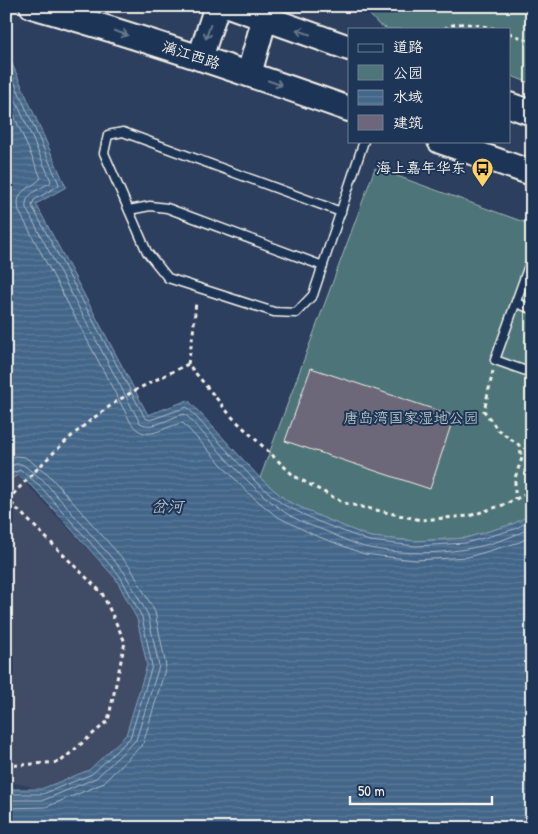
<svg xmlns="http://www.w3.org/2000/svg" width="538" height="834" font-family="'Patrick Hand','LXGW WenKai TC',sans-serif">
<defs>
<pattern id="water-rules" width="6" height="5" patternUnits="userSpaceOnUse" patternTransform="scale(1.25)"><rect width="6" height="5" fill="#436689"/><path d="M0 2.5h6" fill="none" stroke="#5f7c9a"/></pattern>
</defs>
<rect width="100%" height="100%" fill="#2d3f5e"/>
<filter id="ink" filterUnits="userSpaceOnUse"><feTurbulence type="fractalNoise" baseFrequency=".02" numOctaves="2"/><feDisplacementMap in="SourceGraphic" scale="10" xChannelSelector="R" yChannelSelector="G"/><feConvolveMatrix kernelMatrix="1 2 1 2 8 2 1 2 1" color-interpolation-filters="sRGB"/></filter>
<g filter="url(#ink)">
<path fill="#404b66" d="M18,475L116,579L137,619L147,665L126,736L89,770L41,789L6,781V482Z"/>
<g fill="#4e7579" stroke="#a1b3b0">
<path d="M362,6H532V84L509,75V29H388L379,25Z"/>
<path d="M375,168L532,225V514L513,524L466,538L416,541L370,537L321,517L287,501L260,478Z"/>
</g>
<path fill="url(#water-rules)" stroke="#8a9eaf" d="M6,50L66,187L36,204L148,415L188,400L260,478L287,501L321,517L370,537L416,541L466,538L513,524L532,514V828H6V789H41L89,770L126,735L147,665L137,619L116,579L35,489L18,475L6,482Z"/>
<path fill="#2d3f5e" d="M6,6H47L6,40Z"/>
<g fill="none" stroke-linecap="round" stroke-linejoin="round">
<g stroke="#adb9c2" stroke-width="1">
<path d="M6,63L59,184L58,186L34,200L32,206L145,418L150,420L187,407L256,482L284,505L319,522L369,541L416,546L466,543L515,529L532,519"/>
<path d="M6,78L51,181L50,183C39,189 24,194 26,208L140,423C154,431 171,416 185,414C216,446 243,481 279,508C291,518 309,525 323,530C338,536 354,545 369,548C422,558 484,553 532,527"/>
<path d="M6,97L41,178C31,190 14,188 19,211L131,423C146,445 165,425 183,423L247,492L276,516L314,535L364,554L415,560L468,557L520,542L532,535"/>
<path d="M6,460L15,456L25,457L48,474L130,567L155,612L166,666L143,744L102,784L46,807L6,808"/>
<path d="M6,469L15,464H22L43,480L124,572L148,615L159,666L136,740L96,778L44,800H6"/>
<path d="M6,476L20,470L39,485L120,576L142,617L152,666L130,738L92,774L43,794H6"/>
</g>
</g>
<path fill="#6c677a" stroke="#f4f1e8" d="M311,368L454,416L430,489L285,441Z"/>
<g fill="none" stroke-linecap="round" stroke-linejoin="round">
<defs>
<g id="lane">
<path d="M129,210L150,206L167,208L323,266"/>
<path d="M341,212L123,132L108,135L104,153L147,252L168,278L274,312L296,313L313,295L364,141"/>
<path d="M532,257L495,360L532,373"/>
<path d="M516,303L532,309"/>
</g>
<g id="primary">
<path d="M32,6C139,36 244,72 349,109"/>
<path d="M231,6L349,48"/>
<path d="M200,58L217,6"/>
<path d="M249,74L268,6"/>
<path d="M509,105L532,113"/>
<path d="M440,141L532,173"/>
</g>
</defs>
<use href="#lane" stroke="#f4f1e8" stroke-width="11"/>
<use href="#primary" stroke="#f4f1e8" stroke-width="28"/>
<g stroke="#f4f1e8" stroke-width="3" stroke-dasharray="4 4" stroke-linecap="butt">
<path d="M444,29C458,19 481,26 497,29"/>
<path d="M509,33L532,42"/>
<path d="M188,364L193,334L196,301"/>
<path d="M493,371L484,411L498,430L519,445L522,458L515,478V499"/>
<path d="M6,766L60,762L108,721L125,642L102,593L8,500C40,465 73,431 113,404C136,388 163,377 188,364L231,416L294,476L344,503L421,520L469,516L503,505L526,494L532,489"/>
</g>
<use href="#lane" stroke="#1d3557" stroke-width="8"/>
<use href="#primary" stroke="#1d3557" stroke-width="24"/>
</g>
<defs><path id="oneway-shaft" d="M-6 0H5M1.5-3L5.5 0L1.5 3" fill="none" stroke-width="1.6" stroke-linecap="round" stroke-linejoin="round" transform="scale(1.25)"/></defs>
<g stroke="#68778a">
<use href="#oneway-shaft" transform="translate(208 32) rotate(108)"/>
<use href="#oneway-shaft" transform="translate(303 32) rotate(-161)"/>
<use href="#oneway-shaft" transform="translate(121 33) rotate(18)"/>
<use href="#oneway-shaft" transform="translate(275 83) rotate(19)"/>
</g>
</g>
<defs>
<symbol id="bus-pin" viewBox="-11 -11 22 30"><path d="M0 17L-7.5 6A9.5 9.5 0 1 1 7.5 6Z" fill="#ffd166" stroke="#1d3557"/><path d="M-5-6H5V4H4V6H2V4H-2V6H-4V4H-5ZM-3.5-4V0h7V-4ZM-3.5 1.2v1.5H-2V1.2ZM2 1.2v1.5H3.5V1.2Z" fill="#111"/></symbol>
</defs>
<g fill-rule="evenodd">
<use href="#bus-pin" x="470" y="156" width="25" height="34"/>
</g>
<g text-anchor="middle" stroke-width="4" stroke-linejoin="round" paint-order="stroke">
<g font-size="15" fill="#f4f1e8" stroke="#1d3557">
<text transform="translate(191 55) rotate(18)" y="5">漓江西路</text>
</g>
<g font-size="15" fill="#f4f1e8" stroke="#1d3557" text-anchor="end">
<text x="466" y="173">海上嘉年华东</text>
</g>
<g font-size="15" fill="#b2bfbc" stroke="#1d3557">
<text x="411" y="423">唐岛湾国家湿地公园</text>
</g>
<g font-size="16" font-style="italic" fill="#b6c0c7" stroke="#1d3557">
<text x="167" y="512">岔河</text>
</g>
</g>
<rect width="538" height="834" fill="none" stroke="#1d3557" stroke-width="25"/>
<rect x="12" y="12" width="513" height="809" fill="none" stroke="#f4f1e8" stroke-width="2" filter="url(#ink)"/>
<rect x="348" y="28" width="162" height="115" fill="#1d3557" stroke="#738091"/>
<rect x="358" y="44" width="25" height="8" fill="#1d3557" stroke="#738091"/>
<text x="393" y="52" font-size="15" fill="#f4f1e8">道路</text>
<rect x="358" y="65" width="25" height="15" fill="#4e7579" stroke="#738091"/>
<text x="393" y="78" font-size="15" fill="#f4f1e8">公园</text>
<rect x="358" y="90" width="25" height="15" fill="url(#water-rules)" stroke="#738091"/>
<text x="393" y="102" font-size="15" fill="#f4f1e8">水域</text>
<rect x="358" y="115" width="25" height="15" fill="#6c677a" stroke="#738091"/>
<text x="393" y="128" font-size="15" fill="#f4f1e8">建筑</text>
<path d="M350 796v8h142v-8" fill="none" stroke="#f4f1e8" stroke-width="2.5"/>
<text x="358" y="796" font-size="15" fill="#f4f1e8" stroke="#1d3557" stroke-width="4" paint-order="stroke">50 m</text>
</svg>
